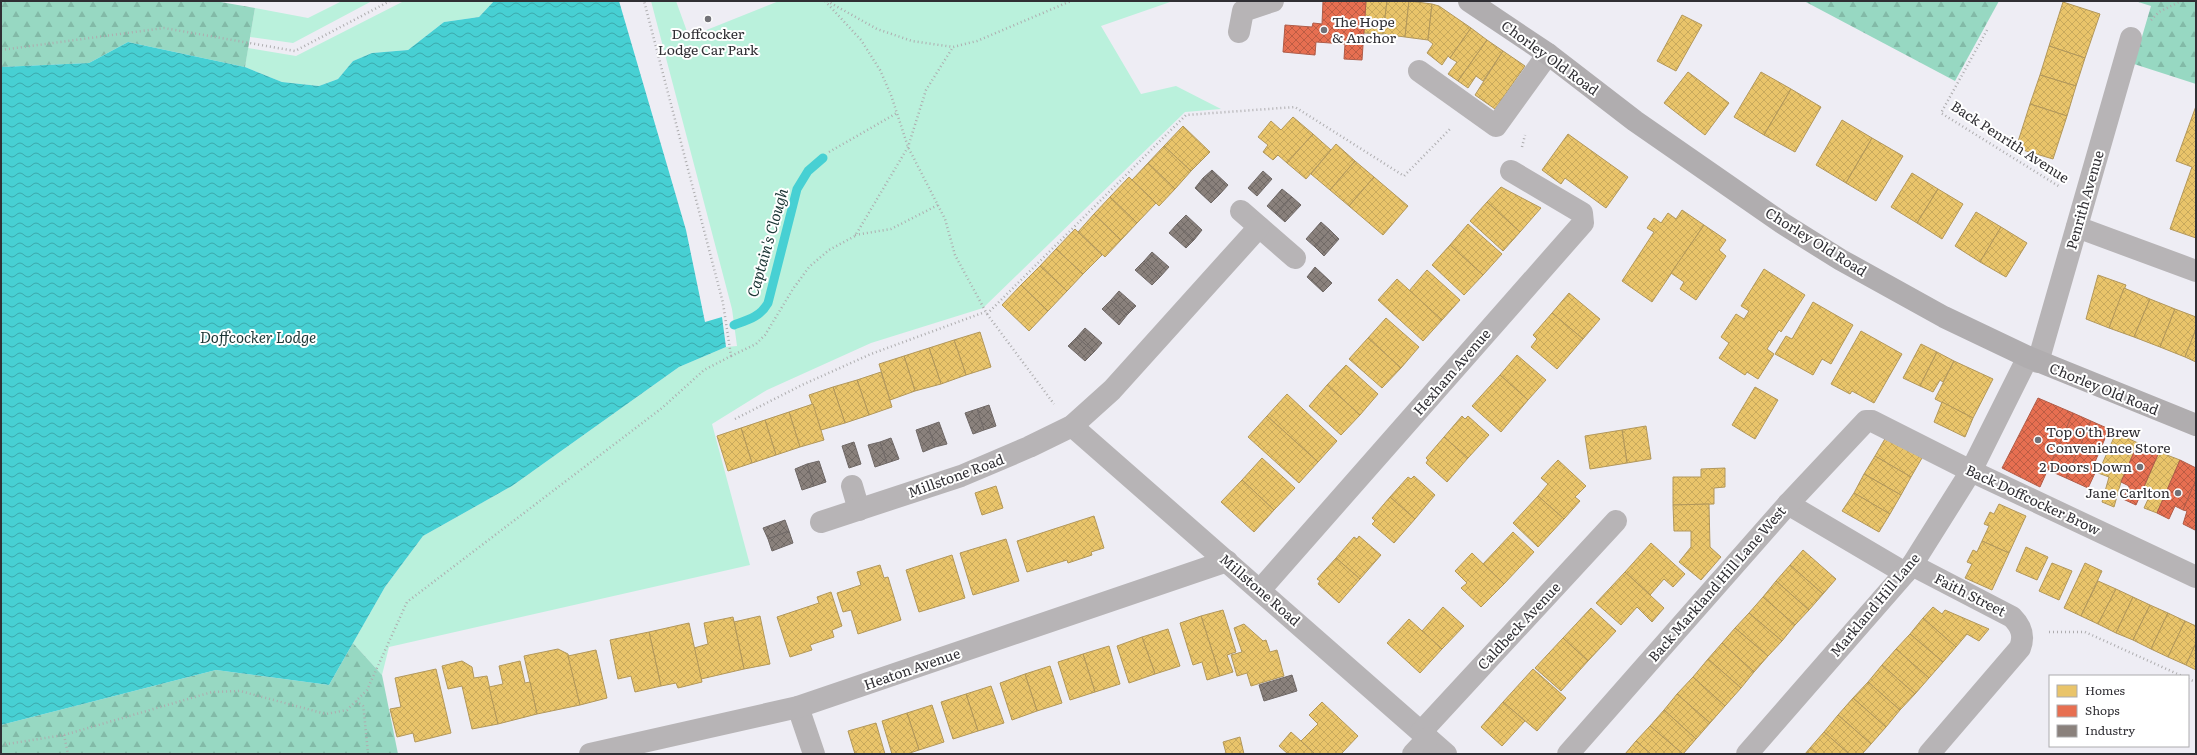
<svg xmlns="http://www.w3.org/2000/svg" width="2197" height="755" font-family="Literata,serif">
<defs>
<pattern id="forest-firs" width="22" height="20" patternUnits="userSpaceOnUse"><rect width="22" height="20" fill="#97d8c2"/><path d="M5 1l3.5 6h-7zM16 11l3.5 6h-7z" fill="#82baa7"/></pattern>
<pattern id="water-waves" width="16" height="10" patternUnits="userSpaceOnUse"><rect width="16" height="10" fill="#47d0d3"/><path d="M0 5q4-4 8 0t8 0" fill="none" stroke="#3ca9ac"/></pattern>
<pattern id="homes-cross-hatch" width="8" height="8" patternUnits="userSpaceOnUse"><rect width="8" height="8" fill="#e9c46a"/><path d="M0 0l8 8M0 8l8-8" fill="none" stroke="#c8a95c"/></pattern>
<pattern id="shops-cross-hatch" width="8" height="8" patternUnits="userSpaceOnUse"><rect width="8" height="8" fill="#e76f51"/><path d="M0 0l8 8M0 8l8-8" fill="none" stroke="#bc5c44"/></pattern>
<pattern id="industry-cross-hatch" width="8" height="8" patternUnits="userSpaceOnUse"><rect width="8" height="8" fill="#8a817c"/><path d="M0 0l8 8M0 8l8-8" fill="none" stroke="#716a66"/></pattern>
</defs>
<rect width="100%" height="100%" fill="#eeedf4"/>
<g fill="#baf1dc">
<path d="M342,1H372L293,43L250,37L255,8L308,18Z"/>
<path d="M404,1H494L479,17L444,22L408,50L372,53L353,61L338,79L319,86L282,82L245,67L248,48L296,56Z"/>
<path d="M651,1H676L689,37L779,1H1173L1101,26L1141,94L1176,86L1221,109L1185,112L983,308L871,343L767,390L712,424L750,565L389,647L382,675L353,643L385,587L423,536L512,486L679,367L726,347L737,346L732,309Z"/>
</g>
<g fill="url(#forest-firs)">
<path d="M1,1H215L255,8L245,67L128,42L89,63L1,67Z"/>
<path d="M1804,1H1999L1955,81Z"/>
<path d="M2135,1H2196V84L2134,64L2151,6Z"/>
<path d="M353,643L382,675L398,754H1V725L216,670L329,685Z"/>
</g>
<path fill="url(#water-waves)" d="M494,1H619L686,230L705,322L722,317L726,347L679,367L512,486L423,536L385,587L329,685L216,670L1,725V67L89,63L128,42L245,67L282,82L319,86L338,79L353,61L372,53L408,50L444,22L479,17Z"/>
<g fill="url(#homes-cross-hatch)" stroke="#b2975a">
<path d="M1366,1H1387L1383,34L1364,33Z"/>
<path d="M1387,1H1409L1405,37L1383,34Z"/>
<path d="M1409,1L1432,4L1428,40L1405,37Z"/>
<path d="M2063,2L2100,14L2085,58L2049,46Z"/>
<path d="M1432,4L1439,6L1471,28L1450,58L1448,56L1442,65L1427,53L1433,44L1428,40Z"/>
<path d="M1682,15L1702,25L1676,71L1657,61Z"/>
<path d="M1471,28L1487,40L1458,81L1448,74L1457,62L1450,58Z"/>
<path d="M1487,40L1503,51L1483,81L1476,76L1468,88L1458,81Z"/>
<path d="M2049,46L2085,58L2076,86L2040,75Z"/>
<path d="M1503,51L1525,66L1495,109L1475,95Z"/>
<path d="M1688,72L1729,103L1705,135L1664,103Z"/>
<path d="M1761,72L1791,89L1764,135L1734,117Z"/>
<path d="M2040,75L2076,86L2067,116L2030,104Z"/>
<path d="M1791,89L1821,107L1795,152L1764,135Z"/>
<path d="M2030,104L2067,116L2053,159L2016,148Z"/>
<path d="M2196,106V238L2170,229L2192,167L2176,161Z"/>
<path d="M1293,117L1313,134L1287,163L1278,155L1273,160L1263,152L1268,145L1258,137L1271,121L1281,130Z"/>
<path d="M1842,120L1872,138L1846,183L1816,165Z"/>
<path d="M1183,126L1210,152L1191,171L1164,146Z"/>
<path d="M1313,134L1331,150L1306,179L1287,163Z"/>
<path d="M1568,134L1628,177L1606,208L1565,178L1561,184L1542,170Z"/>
<path d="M1872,138L1903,156L1876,201L1846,183Z"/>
<path d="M1336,144L1355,161L1330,190L1311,174Z"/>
<path d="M1164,146L1191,171L1175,189L1148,163Z"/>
<path d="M1355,161L1374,177L1349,206L1330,190Z"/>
<path d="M1148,163L1175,189L1159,206L1132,180Z"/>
<path d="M1912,173L1938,189L1917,223L1891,207Z"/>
<path d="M1129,177L1156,203L1137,223L1110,197Z"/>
<path d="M1374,177L1408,206L1383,235L1349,206Z"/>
<path d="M1501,187L1541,208L1520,232L1487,202Z"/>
<path d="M1938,189L1963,204L1942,239L1917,223Z"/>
<path d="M1110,197L1137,223L1121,240L1094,214Z"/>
<path d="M1487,202L1520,232L1503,251L1470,221Z"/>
<path d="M1682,210L1704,225L1652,302L1622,281L1654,232L1647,228L1654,218L1661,223L1668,213L1676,219Z"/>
<path d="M1976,212L2001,227L1980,262L1955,246Z"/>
<path d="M1094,214L1121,240L1105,257L1078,232Z"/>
<path d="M1468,224L1502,254L1483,275L1450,245Z"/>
<path d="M1704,225L1726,240L1719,250L1726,256L1696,300L1680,289L1684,282L1671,273Z"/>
<path d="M2001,227L2027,243L2006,277L1980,262Z"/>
<path d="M1075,229L1102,255L1083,274L1056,249Z"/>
<path d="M1450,245L1483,275L1464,295L1432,265Z"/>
<path d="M1056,249L1083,274L1067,291L1040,266Z"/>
<path d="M1040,266L1067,291L1048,311L1021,285Z"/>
<path d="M1764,269L1805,295L1781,332L1779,330L1767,349L1774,354L1758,379L1747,372L1745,375L1719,358L1729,343L1721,337L1736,314L1744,319L1749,311L1741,306Z"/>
<path d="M1427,270L1460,300L1442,320L1409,291Z"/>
<path d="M2098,275L2126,285L2109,328L2086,319Z"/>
<path d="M1397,279L1442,320L1423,341L1378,300Z"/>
<path d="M1021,285L1048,311L1029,331L1002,305Z"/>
<path d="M2124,288L2150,299L2134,337L2109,328Z"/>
<path d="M1569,293L1600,319L1583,339L1552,313Z"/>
<path d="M2150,299L2175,309L2160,347L2134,337Z"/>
<path d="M1813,302L1853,325L1831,364L1822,359L1813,375L1775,354L1786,336L1792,339Z"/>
<path d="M2175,309L2196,317V329L2185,357L2160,347Z"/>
<path d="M1552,313L1583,339L1557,369L1531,347L1537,339L1533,335Z"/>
<path d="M1386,318L1419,347L1401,368L1368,338Z"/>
<path d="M2196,329V362L2185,357Z"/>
<path d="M1861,331L1902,354L1874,403L1852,391L1850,394L1831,384Z"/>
<path d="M980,332L991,367L966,375L954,340Z"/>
<path d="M1368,338L1401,368L1382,388L1349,359Z"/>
<path d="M954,340L966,375L941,384L929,348Z"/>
<path d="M1921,344L1937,352L1920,386L1903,378Z"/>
<path d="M929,348L941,384L915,391L904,356Z"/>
<path d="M1937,352L1954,361L1943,382L1940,380L1933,392L1920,386Z"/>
<path d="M1517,355L1546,380L1528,400L1500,375Z"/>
<path d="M904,356L915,391L890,400L879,364Z"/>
<path d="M1954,361L1993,379L1973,418L1935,399Z"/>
<path d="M1346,365L1378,394L1360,415L1327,385Z"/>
<path d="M881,372L892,407L869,415L857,380Z"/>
<path d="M1500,375L1528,400L1501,432L1472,406Z"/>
<path d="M857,380L869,415L845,423L833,387Z"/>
<path d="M1327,385L1360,415L1341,435L1309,406Z"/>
<path d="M833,387L845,423L821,430L809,395Z"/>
<path d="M1755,387L1778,400L1755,439L1732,425Z"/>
<path d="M1287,394L1337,441L1318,462L1267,416Z"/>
<path d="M1942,402L1973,418L1965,437L1934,422Z"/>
<path d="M813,404L824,440L800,447L789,412Z"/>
<path d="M789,412L800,447L776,455L765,420Z"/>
<path d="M1267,416L1318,462L1299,483L1248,437Z"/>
<path d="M1462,416L1465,419L1468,416L1489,435L1468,458L1444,437Z"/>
<path d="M765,420L776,455L752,463L741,428Z"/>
<path d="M1646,426L1651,459L1627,463L1622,430Z"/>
<path d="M741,428L752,463L728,471L717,436Z"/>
<path d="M1622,430L1627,463L1590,469L1585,436Z"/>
<path d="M2116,433L2138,443L2121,482L2114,507L2102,502L2109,477L2098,473Z"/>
<path d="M1444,437L1468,458L1447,482L1426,463L1428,460L1426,458Z"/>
<path d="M1886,437L1922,458L1911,477L1875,456Z"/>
<path d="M2159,452L2180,460L2157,513L2144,508L2150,495L2142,492Z"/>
<path d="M1875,456L1911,477L1901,495L1864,474Z"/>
<path d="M1262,458L1295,488L1274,510L1242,480Z"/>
<path d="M1558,460L1586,486L1575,497L1580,501L1564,519L1538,496L1548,484L1541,478Z"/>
<path d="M1725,468V487L1714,488V504L1673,505V477H1701V469Z"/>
<path d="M1864,474L1901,495L1890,514L1854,493Z"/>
<path d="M1414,476L1435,495L1415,519L1390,497L1408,477L1411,479Z"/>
<path d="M1242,480L1274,510L1254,532L1221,502Z"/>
<path d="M996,486L1003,508L982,515L975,493Z"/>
<path d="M1854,493L1890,514L1879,532L1842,511Z"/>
<path d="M1538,496L1564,519L1538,547L1513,523Z"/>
<path d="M1390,497L1415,519L1394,543L1372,524L1375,521L1372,518Z"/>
<path d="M1709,504L1710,547L1721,557L1701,580L1679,562L1691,547V531H1674L1673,505Z"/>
<path d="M1999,504L2026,516L2009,553L1982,541L1989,526L1984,524L1990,512L1994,514Z"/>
<path d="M1094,516L1104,548L1091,552L1092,555L1068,563L1067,560L1027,572L1017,541Z"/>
<path d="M1513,532L1534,552L1504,584L1483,564Z"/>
<path d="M1359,536L1381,555L1360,579L1336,558L1354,537L1357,539Z"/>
<path d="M1006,539L1019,581L973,595L960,553Z"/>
<path d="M1982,541L2009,553L1992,590L1965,578L1972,564L1967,562L1973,550L1977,552Z"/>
<path d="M1651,543L1685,574L1673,587L1664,579L1650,595L1625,572Z"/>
<path d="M2026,547L2048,557L2037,580L2016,571Z"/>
<path d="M1803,550L1836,579L1823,594L1790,565Z"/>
<path d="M1472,553L1504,584L1481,607L1461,588L1467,583L1455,571Z"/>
<path d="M952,555L965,598L919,612L906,570Z"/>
<path d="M1336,558L1360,579L1339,603L1318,584L1320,581L1317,579Z"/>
<path d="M2052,563L2072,571L2059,600L2039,591Z"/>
<path d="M2085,563L2102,571L2081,616L2064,608Z"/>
<path d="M880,565L884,578L888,577L901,620L858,634L851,610L843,612L837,593L861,585L857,572Z"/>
<path d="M1790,565L1823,594L1809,610L1776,581Z"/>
<path d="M1625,572L1664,608L1652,622L1637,607L1621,625L1596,603Z"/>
<path d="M1776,581L1809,610L1795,625L1763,597Z"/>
<path d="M2098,581L2116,589L2098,624L2081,616Z"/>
<path d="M2116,589L2133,597L2116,633L2098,624Z"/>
<path d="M831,592L842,626L832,630L834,637L810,645L812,650L790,657L777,617L819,603L817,597Z"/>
<path d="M1763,597L1795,625L1782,641L1749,613Z"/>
<path d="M2133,597L2150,605L2133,640L2116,633Z"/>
<path d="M2150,605L2168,613L2151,649L2133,640Z"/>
<path d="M1443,607L1464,626L1442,649L1422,631Z"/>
<path d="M1933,607L1942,614L1945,610L1989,629L1979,641L1967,634L1956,647L1923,618Z"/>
<path d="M1591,608L1616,631L1588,661L1563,638Z"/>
<path d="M1223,610L1236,652L1227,655L1233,672L1220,676L1201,616Z"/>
<path d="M1749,613L1782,641L1768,656L1735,628Z"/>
<path d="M2168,613L2185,621L2168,657L2151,649Z"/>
<path d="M760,616L770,664L744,669L734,622Z"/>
<path d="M1201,616L1220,676L1207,680L1202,662L1193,665L1180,623Z"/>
<path d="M733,617L744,669L701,679L694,648L708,644L704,623Z"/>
<path d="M1923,618L1956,647L1943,662L1910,634Z"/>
<path d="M1409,619L1442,649L1420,673L1387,643Z"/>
<path d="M2185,621L2196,626V643L2186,665L2168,657Z"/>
<path d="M689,623L702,682L678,688L676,683L661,686L649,632Z"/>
<path d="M1244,624L1263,641L1266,640L1270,652L1277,650L1284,676L1251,686L1247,673L1237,676L1231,655L1242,652L1234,628Z"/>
<path d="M1735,628L1768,656L1754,672L1722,643Z"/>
<path d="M1168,629L1180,666L1155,674L1142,637Z"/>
<path d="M649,632L661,686L635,692L631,676L618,679L610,640Z"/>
<path d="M1910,634L1943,662L1929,678L1896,649Z"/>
<path d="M1142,637L1155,674L1129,683L1117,646Z"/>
<path d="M1563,638L1588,661L1561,691L1535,668Z"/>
<path d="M1722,643L1754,672L1741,688L1708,659Z"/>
<path d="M2196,643V670L2186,665Z"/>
<path d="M1109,646L1120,684L1095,692L1083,654Z"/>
<path d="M558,649L568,654L580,705L537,714L524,656Z"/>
<path d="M1896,649L1929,678L1915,694L1882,665Z"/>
<path d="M596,650L607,698L580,705L568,656Z"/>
<path d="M1083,654L1095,692L1070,700L1058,662Z"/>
<path d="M1708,659L1741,688L1725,706L1693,677Z"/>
<path d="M462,661L472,667L474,678L487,676L498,724L472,729L462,686L448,689L442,666Z"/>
<path d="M520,661L525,683L530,682L537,714L498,724L489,687L503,684L499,666Z"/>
<path d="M1882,665L1915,694L1900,710L1868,682Z"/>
<path d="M1050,666L1062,703L1037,711L1025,674Z"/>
<path d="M436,669L451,733L415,742L413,733L397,737L390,709L401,707L395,678Z"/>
<path d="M1533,669L1566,698L1537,731L1503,702Z"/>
<path d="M1025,674L1037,711L1012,720L1000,683Z"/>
<path d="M1693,677L1725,706L1710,723L1677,694Z"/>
<path d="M1868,682L1900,710L1886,727L1853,698Z"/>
<path d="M991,686L1004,723L978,731L966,694Z"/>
<path d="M966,694L978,731L953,739L941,702Z"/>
<path d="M1677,694L1710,723L1696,739L1664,710Z"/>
<path d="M1853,698L1886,727L1871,744L1838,715Z"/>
<path d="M1322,702L1358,736L1341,754H1315L1301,741L1318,724L1309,715Z"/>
<path d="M1503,702L1525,721L1502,746L1481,727Z"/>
<path d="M932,705L944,742L919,750L907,713Z"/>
<path d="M1664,710L1696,739L1683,754L1650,726Z"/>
<path d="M907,713L919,750L907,754H892L882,721Z"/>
<path d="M1838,715L1871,744L1862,754H1849L1824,732Z"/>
<path d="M876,723L885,754H855L848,731Z"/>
<path d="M1650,726L1683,754H1651L1636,741Z"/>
<path d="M1291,732L1301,741L1315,754H1288L1279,746Z"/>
<path d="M1824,732L1849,754H1817L1810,748Z"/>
<path d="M1240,737L1244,754H1222L1226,753L1223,742Z"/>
<path d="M1636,741L1651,754H1625Z"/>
<path d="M1810,748L1817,754H1805Z"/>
</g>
<g fill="url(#shops-cross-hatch)" stroke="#b05c48">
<path d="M1323,1H1366L1362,60L1344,59L1345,44L1316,42L1315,55L1283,52L1285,25L1312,27L1313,23L1322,24Z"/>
<path d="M2038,398L2073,413L2040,487L2002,468Z"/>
<path d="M2073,413L2091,421L2066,478L2048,470Z"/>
<path d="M2091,421L2109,429L2092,469L2096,471L2088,488L2066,478Z"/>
<path d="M2138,443L2159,452L2136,505L2123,499L2129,486L2121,482Z"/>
<path d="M2180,460L2196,468V480L2183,510L2175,506L2169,519L2157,513Z"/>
<path d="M2196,480V528L2195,530L2183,524L2187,511L2183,510Z"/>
</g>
<g fill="url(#industry-cross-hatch)" stroke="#6f6866">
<path d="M1212,170L1228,185L1220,194L1203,178Z"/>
<path d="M1263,171L1272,179L1257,196L1248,188Z"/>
<path d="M1203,178L1220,194L1211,203L1195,188Z"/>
<path d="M1282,189L1292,197L1276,214L1267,206Z"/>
<path d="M1292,197L1301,205L1285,222L1276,214Z"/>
<path d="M1186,215L1202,230L1194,240L1177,224Z"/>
<path d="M1321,222L1330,230L1315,247L1306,239Z"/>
<path d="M1177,224L1194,240L1186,248L1169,233Z"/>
<path d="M1330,230L1339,239L1324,256L1315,247Z"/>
<path d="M1152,252L1169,267L1160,277L1144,261Z"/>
<path d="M1144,261L1160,277L1152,285L1135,270Z"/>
<path d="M1315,267L1332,283L1323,292L1307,277Z"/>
<path d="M1119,291L1136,306L1127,315L1111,300Z"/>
<path d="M1111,300L1127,315L1119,325L1102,309Z"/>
<path d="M1085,328L1102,343L1094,352L1077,337Z"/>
<path d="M1077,337L1094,352L1085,361L1068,346Z"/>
<path d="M989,405L996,426L984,430L977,409Z"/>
<path d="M977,409L984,430L973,434L965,413Z"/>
<path d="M939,422L947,444L935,447L928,426Z"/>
<path d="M928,426L935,447L923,452L916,430Z"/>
<path d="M891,438L899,459L887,463L880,442Z"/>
<path d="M854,442L861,464L849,468L842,446Z"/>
<path d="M880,442L887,463L875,467L868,445Z"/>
<path d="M819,461L826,482L814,486L807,464Z"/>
<path d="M807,464L814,486L802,490L795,469Z"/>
<path d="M785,520L789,531L768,539L763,528Z"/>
<path d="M789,531L793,543L772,551L768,539Z"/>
<path d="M1292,675L1297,691L1264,701L1259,685Z"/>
</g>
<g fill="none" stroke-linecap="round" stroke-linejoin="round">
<path stroke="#47d0d3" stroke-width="9" d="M734,325C748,320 760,317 768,303L797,189L808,171L823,158"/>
<g stroke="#aeadaf" stroke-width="2.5" stroke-dasharray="1 3" stroke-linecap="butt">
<path d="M825,1L861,40L880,70L891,95L908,147L945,219L955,255L987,314L1054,404"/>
<path d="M827,1L877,29L912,41L953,47L977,41L1071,1"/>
<path d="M2151,20L2159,12L2181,1"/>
<path d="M1987,30L1941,113L2060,187"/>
<path d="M1,50L164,28L295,51L390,1"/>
<path d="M1522,147L1525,135"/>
<path d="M829,152L897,113"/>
<path d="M855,235L891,229L938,205"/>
<path d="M987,314L1186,115L1295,107L1404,176L1451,128"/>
<path d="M731,356L756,344L765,335L793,289L809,267L829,250L855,236L908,147L926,90L953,47"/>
<path d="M735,419L802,385L871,354L985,312"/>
<path d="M2049,632H2085L2182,676"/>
<path d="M2188,679L2196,682"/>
<path d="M356,701L363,706L364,712L368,754"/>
<path d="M64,735L68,754"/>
<path d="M1,745L64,735L212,692L240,691L326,714L347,710L367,690L407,602L662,408L704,370L731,356L723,303L644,1"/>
</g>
<g stroke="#b7b4b6" stroke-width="22">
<path d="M1239,32L1243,11L1273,1"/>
<path d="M1419,71L1496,126L1548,54"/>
<path d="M1241,211L1295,258"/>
<path d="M2077,227L2196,271"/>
<path d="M2038,362L2131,38"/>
<path d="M1072,426L1446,754"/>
<path d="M852,486L859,510"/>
<path d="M1788,504L1905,573"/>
<path d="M821,522L961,476L1029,447L1072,426L1112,390L1259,227"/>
<path d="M1912,565L2012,617C2021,626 2025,635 2020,648L1929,754"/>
<path d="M1260,590L1583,223L1582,213L1511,171"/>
<path d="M798,707L814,754"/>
<path d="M1421,732L1616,521"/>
<path d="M590,754L798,707L1227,561"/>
<path d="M1413,754L1428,738"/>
<path d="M1568,754L1788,504L1866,421H1872L1971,471L2196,577"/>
<path d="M1747,754L1912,565L1971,471L2028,357"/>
</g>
<path stroke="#b0adaf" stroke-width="22" d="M1469,1L1548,54L1635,121L1782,223L1841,260L1944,317L2028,357L2196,425"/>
</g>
<g fill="#727277" stroke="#fff" stroke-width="1.5">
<circle cx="708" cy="19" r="4"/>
<circle cx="1324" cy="30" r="4"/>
<circle cx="2038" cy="440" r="4"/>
<circle cx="2140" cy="467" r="4"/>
<circle cx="2178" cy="493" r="4"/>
</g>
<g text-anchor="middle" stroke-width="4" stroke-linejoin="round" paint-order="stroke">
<g font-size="14" fill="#302f34" stroke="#fff" text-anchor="start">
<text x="1332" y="27">The Hope<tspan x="1332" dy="16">&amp; Anchor</tspan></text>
<text x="708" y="39" text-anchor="middle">Doffcocker<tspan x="708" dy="16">Lodge Car Park</tspan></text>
<text x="2046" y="437">Top O'th Brew<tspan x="2046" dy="16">Convenience Store</tspan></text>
<text x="2132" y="472" text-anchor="end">2 Doors Down</text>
<text x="2170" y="498" text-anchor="end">Jane Carlton</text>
</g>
<g font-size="14" fill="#302f34" stroke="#fff">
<text transform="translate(1550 58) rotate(36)" y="5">Chorley Old Road</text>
<text transform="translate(2010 142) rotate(33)" y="5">Back Penrith Avenue</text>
<text transform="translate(2085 200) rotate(-74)" y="5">Penrith Avenue</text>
<text transform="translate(1816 242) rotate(32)" y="5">Chorley Old Road</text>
<text transform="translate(1452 372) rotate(-49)" y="5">Hexham Avenue</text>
<text transform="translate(2104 389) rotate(22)" y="5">Chorley Old Road</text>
<text transform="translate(956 476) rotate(-20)" y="5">Millstone Road</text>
<text transform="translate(2033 500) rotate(25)" y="5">Back Doffcocker Brow</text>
<text transform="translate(1717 584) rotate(-49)" y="5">Back Markland Hill Lane West</text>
<text transform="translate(1260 590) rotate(41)" y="5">Millstone Road</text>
<text transform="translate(1970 595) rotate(27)" y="5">Faith Street</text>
<text transform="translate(1875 605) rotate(-50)" y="5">Markland Hill Lane</text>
<text transform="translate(1519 626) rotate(-47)" y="5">Caldbeck Avenue</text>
<text transform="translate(912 669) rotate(-19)" y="5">Heaton Avenue</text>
</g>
<g font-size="15" font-style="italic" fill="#1c3635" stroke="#fff">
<text transform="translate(768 243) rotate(-74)" y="5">Captain's Clough</text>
<text x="258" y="343">Doffcocker Lodge</text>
</g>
</g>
<rect width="2197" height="755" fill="none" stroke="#302f34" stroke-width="4"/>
<rect x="2049" y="675" width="140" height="72" fill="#ffffff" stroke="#acacae"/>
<rect x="2057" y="685" width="20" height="12" fill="#e9c46a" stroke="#acacae"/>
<text x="2085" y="695" font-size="12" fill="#302f34">Homes</text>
<rect x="2057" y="705" width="20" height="12" fill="#e76f51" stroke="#acacae"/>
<text x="2085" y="715" font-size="12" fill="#302f34">Shops</text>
<rect x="2057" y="725" width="20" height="12" fill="#8a817c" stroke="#acacae"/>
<text x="2085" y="735" font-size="12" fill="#302f34">Industry</text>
</svg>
